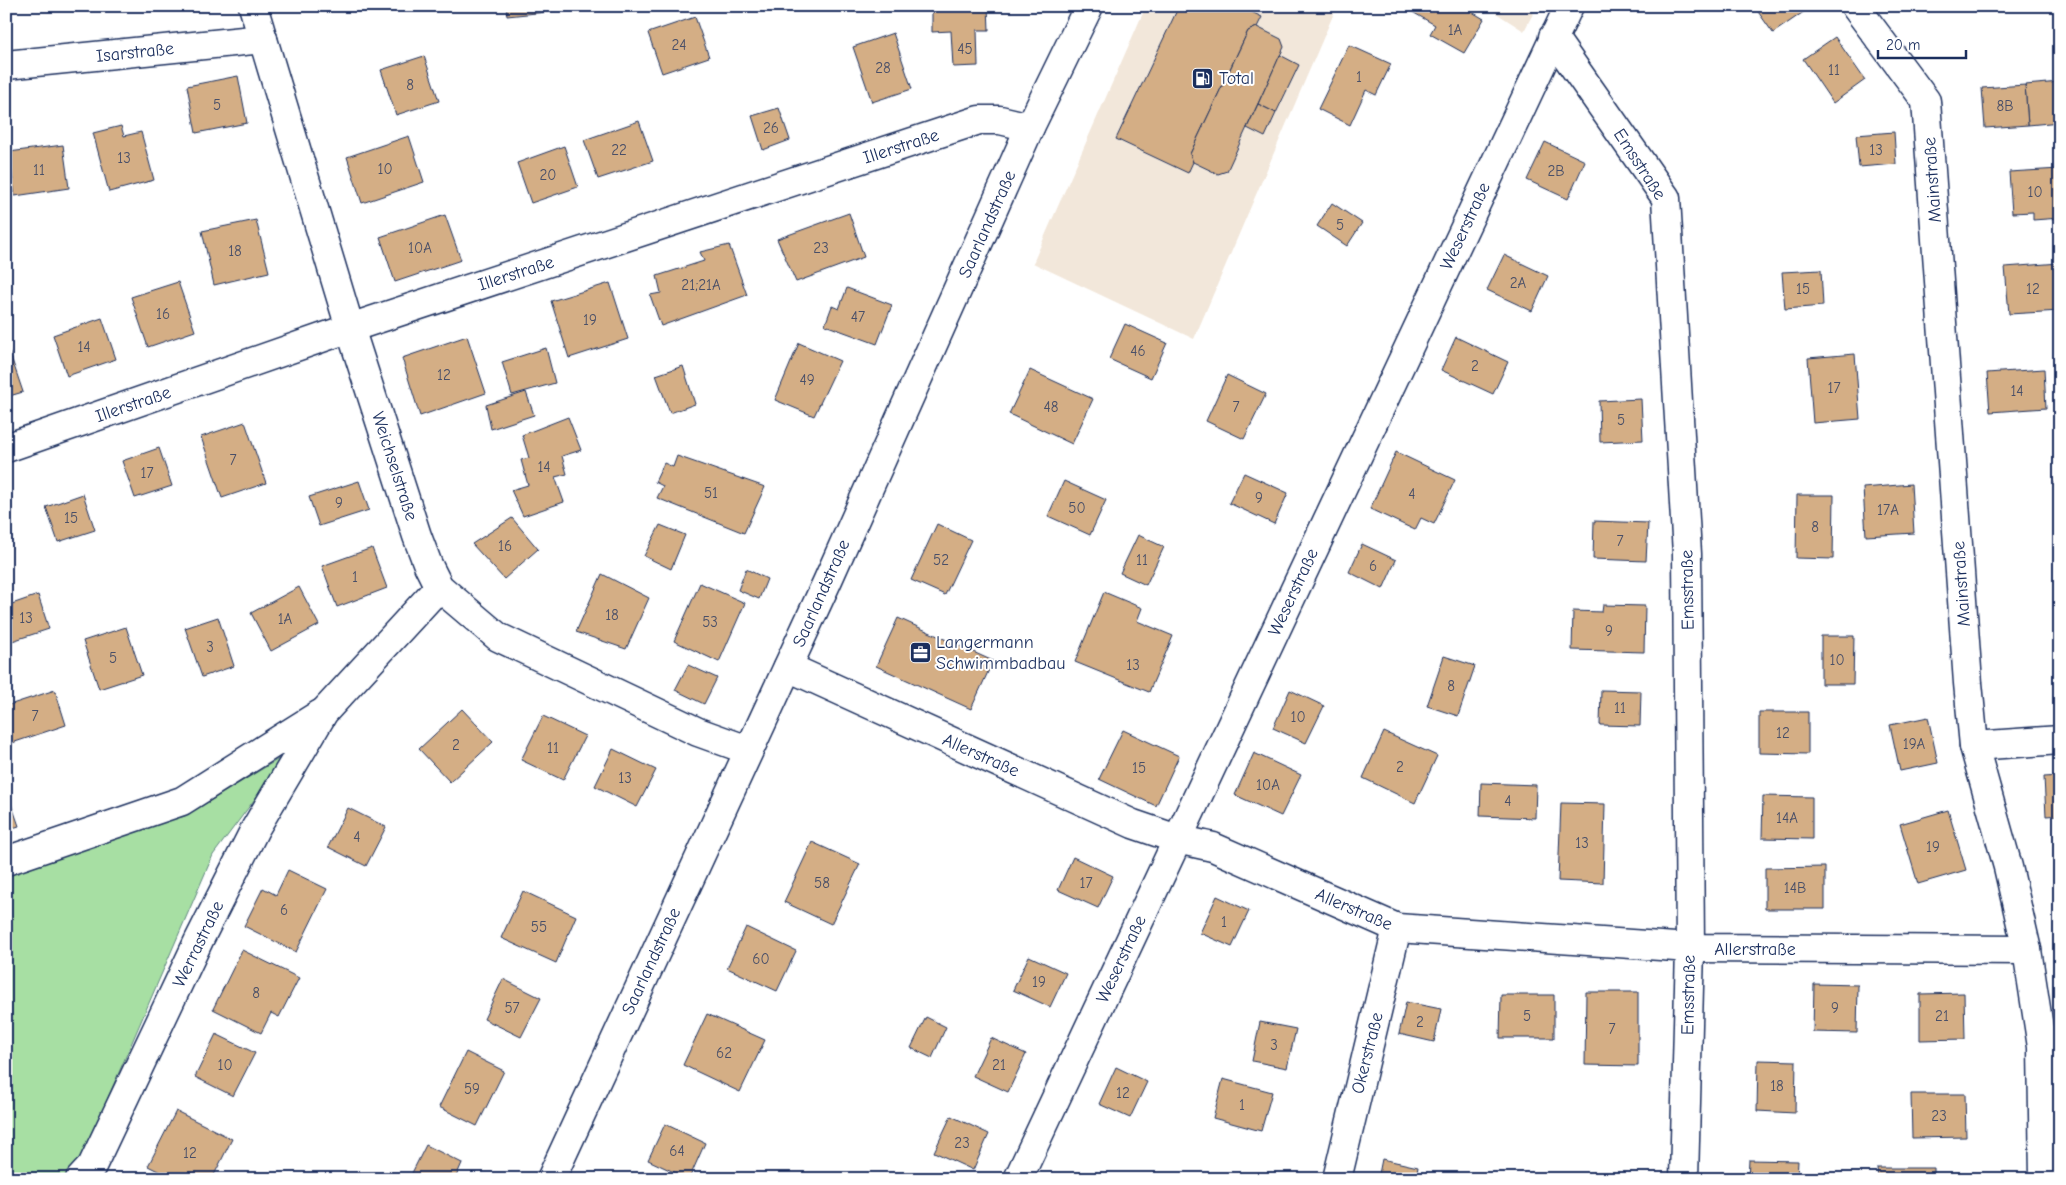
<svg xmlns="http://www.w3.org/2000/svg" width="2066" height="1185" font-family="'Comic Neue',sans-serif">
<rect width="100%" height="100%" fill="#fff"/>
<filter id="ink" filterUnits="userSpaceOnUse"><feTurbulence type="fractalNoise" baseFrequency=".02" numOctaves="2"/><feDisplacementMap in="SourceGraphic" scale="10" xChannelSelector="R" yChannelSelector="G"/><feConvolveMatrix kernelMatrix="1 2 1 2 8 2 1 2 1" color-interpolation-filters="sRGB"/></filter>
<g filter="url(#ink)">
<g fill="#f2e7da">
<path d="M1146,6H1337L1194,339L1033,263Z"/>
<path d="M1485,6H1537L1524,31Z"/>
</g>
<path fill="#a7dfa3" stroke="#618780" d="M290,752L213,855L78,1167L67,1179H6V871L92,841L185,816Z"/>
<g fill="#d4ae85" stroke="#1b2f5e">
<path d="M506,6H606L507,16Z"/>
<path d="M932,6H988L989,30H977L978,66L953,67L951,31L932,32Z"/>
<path d="M1179,6H1239L1262,17L1257,27L1248,31L1190,154L1193,162L1188,173L1116,139Z"/>
<path d="M1402,6H1462L1484,19L1464,53L1430,34L1435,25Z"/>
<path d="M1754,6H1802L1805,11L1773,33Z"/>
<path d="M695,17L709,57L662,73L648,33Z"/>
<path d="M1257,27L1281,39L1284,47L1227,171L1218,174L1193,162L1190,154L1248,31Z"/>
<path d="M893,33L912,89L872,102L853,47Z"/>
<path d="M1835,37L1865,80L1833,103L1803,59Z"/>
<path d="M1349,45L1391,64L1376,95L1366,90L1350,125L1318,109Z"/>
<path d="M1280,55L1299,65L1276,113L1258,104Z"/>
<path d="M424,56L439,101L396,115L381,70Z"/>
<path d="M238,76L247,123L196,133L187,86Z"/>
<path d="M2060,82V122L2028,125L2025,85Z"/>
<path d="M2025,85L2028,125L1985,128L1982,88Z"/>
<path d="M1258,104L1276,113L1265,137L1247,128Z"/>
<path d="M779,108L790,140L763,150L752,116Z"/>
<path d="M639,121L653,161L598,179L584,140Z"/>
<path d="M121,126L124,136L141,132L154,180L109,192L93,133Z"/>
<path d="M1894,132L1896,164L1859,167L1856,135Z"/>
<path d="M409,136L424,182L362,203L347,157Z"/>
<path d="M1545,142L1585,161L1568,199L1527,180Z"/>
<path d="M63,145L69,188L15,196L9,152Z"/>
<path d="M564,146L578,187L531,203L517,163Z"/>
<path d="M2060,169V218L2033,220V212L2012,213L2009,172Z"/>
<path d="M1332,203L1362,223L1347,246L1317,226Z"/>
<path d="M849,213L864,257L796,282L777,239Z"/>
<path d="M445,215L461,260L395,282L380,237Z"/>
<path d="M256,220L269,272L214,285L202,231Z"/>
<path d="M729,245L747,295L661,326L650,295L661,293L657,276L704,261L700,252Z"/>
<path d="M1504,255L1548,276L1532,311L1487,290Z"/>
<path d="M2060,263V311L2009,314L2005,267Z"/>
<path d="M1821,270L1823,306L1785,309L1782,272Z"/>
<path d="M178,282L195,331L148,347L131,297Z"/>
<path d="M610,283L628,339L569,358L551,301Z"/>
<path d="M847,288L892,305L877,344L825,325L832,306L839,309Z"/>
<path d="M102,318L116,359L67,376L53,335Z"/>
<path d="M1125,324L1167,343L1151,378L1109,359Z"/>
<path d="M467,336L486,393L420,416L402,358Z"/>
<path d="M1456,337L1508,362L1493,394L1441,370Z"/>
<path d="M799,343L840,361L814,416L775,400Z"/>
<path d="M8,348L23,392L6,397V349Z"/>
<path d="M546,348L555,383L512,395L502,362Z"/>
<path d="M1855,354L1860,419L1813,423L1808,358Z"/>
<path d="M683,366L695,404L670,413L656,375Z"/>
<path d="M2044,369L2046,408L1990,412L1987,373Z"/>
<path d="M1030,370L1093,399L1072,444L1009,414Z"/>
<path d="M1227,375L1266,394L1244,439L1206,421Z"/>
<path d="M526,392L534,415L491,429L486,405Z"/>
<path d="M1641,399L1643,440L1600,442L1599,401Z"/>
<path d="M568,417L581,450L562,456L567,474L555,477L564,502L523,516L511,490L528,485L521,460L529,458L522,435Z"/>
<path d="M245,422L266,483L222,498L201,437Z"/>
<path d="M159,448L172,486L135,498L122,461Z"/>
<path d="M1396,452L1455,480L1434,524L1421,518L1415,530L1370,509Z"/>
<path d="M677,456L765,487L744,533L657,498L663,486L655,482L664,463L673,467Z"/>
<path d="M1244,473L1288,493L1274,524L1229,503Z"/>
<path d="M359,481L369,510L319,526L309,497Z"/>
<path d="M1064,481L1106,500L1090,535L1048,516Z"/>
<path d="M2055,482H2060V513H2057Z"/>
<path d="M1911,484L1914,533L1866,536L1863,488Z"/>
<path d="M83,494L95,530L58,542L46,507Z"/>
<path d="M1797,495H1834L1833,559L1796,558Z"/>
<path d="M512,518L538,549L504,579L472,544Z"/>
<path d="M1594,521L1648,523L1646,561L1593,559Z"/>
<path d="M937,524L971,540L945,595L911,580Z"/>
<path d="M660,525L685,535L671,569L644,556Z"/>
<path d="M1138,535L1164,547L1146,585L1120,573Z"/>
<path d="M1362,544L1396,560L1383,589L1349,572Z"/>
<path d="M372,548L387,588L337,607L322,566Z"/>
<path d="M746,569L767,579L759,599L738,590Z"/>
<path d="M602,574L649,598L626,649L576,632Z"/>
<path d="M700,583L745,603L719,662L674,641Z"/>
<path d="M299,587L319,625L271,651L251,613Z"/>
<path d="M1104,592L1142,608L1137,621L1173,636L1149,692L1075,662Z"/>
<path d="M38,595L49,629L6,643V606Z"/>
<path d="M1603,605L1645,606L1644,652L1572,650L1573,611L1602,612Z"/>
<path d="M218,617L234,666L202,677L185,628Z"/>
<path d="M898,618L993,661L971,709L876,666Z"/>
<path d="M126,627L142,675L99,689L83,641Z"/>
<path d="M1821,636H1854L1853,684H1821Z"/>
<path d="M1444,656L1475,666L1458,716L1427,706Z"/>
<path d="M688,665L717,678L704,704L675,690Z"/>
<path d="M55,690L66,725L12,743L6,727V706Z"/>
<path d="M1290,690L1324,706L1306,743L1273,728Z"/>
<path d="M1601,690L1641,691L1640,726L1600,725Z"/>
<path d="M462,709L493,742L450,782L419,749Z"/>
<path d="M1759,712H1808V754L1759,753Z"/>
<path d="M543,716L585,736L563,780L521,760Z"/>
<path d="M1928,717L1938,763L1900,771L1890,725Z"/>
<path d="M1123,730L1179,756L1156,806L1099,779Z"/>
<path d="M1384,732L1437,756L1415,803L1363,778Z"/>
<path d="M613,749L656,770L637,807L595,786Z"/>
<path d="M1254,753L1301,775L1281,816L1235,795Z"/>
<path d="M2060,776V815L2046,816L2044,777Z"/>
<path d="M1481,783L1536,785L1535,818L1480,816Z"/>
<path d="M6,789L19,826L6,830Z"/>
<path d="M1763,796L1812,797V839L1762,838Z"/>
<path d="M1561,803L1605,804L1603,883L1558,881Z"/>
<path d="M348,808L386,827L366,866L328,847Z"/>
<path d="M1948,810L1966,870L1918,884L1900,824Z"/>
<path d="M812,842L860,864L831,924L784,902Z"/>
<path d="M1073,857L1113,876L1098,908L1058,890Z"/>
<path d="M1825,867V909H1765V868Z"/>
<path d="M288,870L327,889L296,952L244,926L263,888L276,895Z"/>
<path d="M523,891L576,916L556,963L501,938Z"/>
<path d="M1217,896L1249,911L1232,947L1200,933Z"/>
<path d="M746,927L796,951L777,991L727,968Z"/>
<path d="M242,950L299,978L279,1017L271,1013L261,1033L213,1009Z"/>
<path d="M1029,956L1066,973L1050,1007L1013,990Z"/>
<path d="M503,979L541,998L521,1037L484,1019Z"/>
<path d="M1814,984L1858,985L1857,1033L1813,1032Z"/>
<path d="M1586,992H1638V1066L1585,1065Z"/>
<path d="M1964,993L1965,1039L1920,1040V994Z"/>
<path d="M1501,995H1554V1038H1500Z"/>
<path d="M1406,1002L1441,1009L1434,1042L1399,1034Z"/>
<path d="M707,1014L765,1040L740,1092L683,1065Z"/>
<path d="M926,1017L946,1027L932,1058L911,1048Z"/>
<path d="M1260,1022L1296,1029L1287,1068L1252,1061Z"/>
<path d="M216,1034L255,1053L233,1096L195,1077Z"/>
<path d="M991,1038L1026,1054L1008,1092L973,1076Z"/>
<path d="M466,1052L504,1071L477,1126L439,1107Z"/>
<path d="M1758,1060L1796,1061L1795,1113L1757,1111Z"/>
<path d="M1116,1067L1147,1082L1130,1118L1099,1104Z"/>
<path d="M1223,1079L1272,1092L1261,1131L1213,1118Z"/>
<path d="M1911,1094H1965L1966,1137L1912,1138Z"/>
<path d="M176,1111L232,1139L212,1179H205L193,1173L190,1179H174L148,1166Z"/>
<path d="M951,1116L989,1134L973,1170L934,1152Z"/>
<path d="M665,1124L705,1143L689,1179L648,1160Z"/>
<path d="M426,1145L462,1163L455,1179H409Z"/>
<path d="M1382,1159L1418,1167L1416,1179H1378Z"/>
<path d="M1749,1160L1798,1161L1797,1179H1748Z"/>
<path d="M1877,1168H1934V1179H1878Z"/>
</g>
<g fill="none" stroke-linecap="round" stroke-linejoin="round">
<defs>
<g id="street">
<path d="M253,6L350,328L417,536L428,565L439,587L498,637L698,732L748,750"/>
<path d="M1855,6L1926,101L1968,683L1974,746L2008,867L2027,950L2042,1047L2044,1179"/>
<path d="M1553,37L1666,198L1687,554L1690,948L1684,1179"/>
<path d="M6,65L263,39"/>
<path d="M6,448L350,328L979,120H1000L1030,127"/>
<path d="M788,667L1133,824L1177,839L1213,847L1397,928L1690,948L2027,950"/>
<path d="M1974,746L2060,740"/>
<path d="M6,861L182,801L320,714"/>
<path d="M80,1179L92,1166L199,940L255,829L324,712L439,587"/>
<path d="M1018,1179L1569,6"/>
<path d="M1337,1179L1397,928"/>
</g>
<path id="secondary" d="M551,1179L827,582L1030,127L1089,6"/>
</defs>
<use href="#street" stroke="#1b2f5e" stroke-width="31"/>
<use href="#secondary" stroke="#1b2f5e" stroke-width="31"/>
<use href="#street" stroke="#fff" stroke-width="28"/>
<use href="#secondary" stroke="#fff" stroke-width="28"/>
</g>
</g>
<defs>
<symbol id="fuel-square" viewBox="-11 -11 22 22"><rect x="-9" y="-9" width="18" height="18" rx="4" fill="#1b2f5e" stroke="#fff"/><path d="M-5.5-6h7V0h2V4h1.3V-2.5L3-4.5l.8-.8L6-3V5H2.5V1h-1V6h-7ZM-4.2-4.7v3.2H.2V-4.7Z" fill="#fff"/></symbol>
<symbol id="office-square" viewBox="-11 -11 22 22"><rect x="-9" y="-9" width="18" height="18" rx="4" fill="#1b2f5e" stroke="#fff"/><path d="M-6-3h4V-5.5h4V-3h4V5H-6ZM-1-4.5V-3h2v-1.5ZM-6 0V1H6V0Z" fill="#fff"/></symbol>
</defs>
<g fill-rule="evenodd">
<use href="#fuel-square" x="1190" y="66" width="25" height="25"/>
<use href="#office-square" x="908" y="640" width="25" height="25"/>
</g>
<g text-anchor="middle" stroke-width="4" stroke-linejoin="round" paint-order="stroke">
<g font-size="15" fill="#494f68">
<text x="1455" y="35">1A</text>
<text x="679" y="50">24</text>
<text x="965" y="54">45</text>
<text x="883" y="73">28</text>
<text x="1834" y="75">11</text>
<text x="1359" y="82">1</text>
<text x="410" y="90">8</text>
<text x="217" y="110">5</text>
<text x="2005" y="111">8B</text>
<text x="771" y="133">26</text>
<text x="619" y="155">22</text>
<text x="1876" y="155">13</text>
<text x="124" y="163">13</text>
<text x="385" y="174">10</text>
<text x="39" y="175">11</text>
<text x="1556" y="176">2B</text>
<text x="548" y="180">20</text>
<text x="2035" y="197">10</text>
<text x="1340" y="230">5</text>
<text x="420" y="253">10A</text>
<text x="821" y="253">23</text>
<text x="235" y="256">18</text>
<text x="1518" y="288">2A</text>
<text x="701" y="290">21;21A</text>
<text x="1803" y="294">15</text>
<text x="2033" y="294">12</text>
<text x="163" y="319">16</text>
<text x="858" y="322">47</text>
<text x="590" y="325">19</text>
<text x="84" y="352">14</text>
<text x="1138" y="356">46</text>
<text x="1475" y="371">2</text>
<text x="444" y="380">12</text>
<text x="807" y="385">49</text>
<text x="1834" y="393">17</text>
<text x="2017" y="396">14</text>
<text x="1051" y="412">48</text>
<text x="1236" y="412">7</text>
<text x="1621" y="425">5</text>
<text x="233" y="465">7</text>
<text x="544" y="472">14</text>
<text x="147" y="478">17</text>
<text x="711" y="498">51</text>
<text x="1412" y="499">4</text>
<text x="1259" y="503">9</text>
<text x="339" y="508">9</text>
<text x="1077" y="513">50</text>
<text x="1888" y="515">17A</text>
<text x="71" y="523">15</text>
<text x="1815" y="532">8</text>
<text x="1620" y="546">7</text>
<text x="505" y="551">16</text>
<text x="941" y="565">52</text>
<text x="1142" y="565">11</text>
<text x="1373" y="571">6</text>
<text x="355" y="582">1</text>
<text x="612" y="620">18</text>
<text x="26" y="623">13</text>
<text x="285" y="624">1A</text>
<text x="710" y="627">53</text>
<text x="1609" y="636">9</text>
<text x="210" y="652">3</text>
<text x="113" y="663">5</text>
<text x="1837" y="665">10</text>
<text x="1133" y="670">13</text>
<text x="1451" y="691">8</text>
<text x="1620" y="713">11</text>
<text x="35" y="721">7</text>
<text x="1298" y="722">10</text>
<text x="1783" y="738">12</text>
<text x="1914" y="749">19A</text>
<text x="456" y="750">2</text>
<text x="553" y="753">11</text>
<text x="1400" y="772">2</text>
<text x="1139" y="773">15</text>
<text x="625" y="783">13</text>
<text x="1268" y="790">10A</text>
<text x="1508" y="806">4</text>
<text x="1787" y="823">14A</text>
<text x="357" y="842">4</text>
<text x="1582" y="848">13</text>
<text x="1933" y="852">19</text>
<text x="822" y="888">58</text>
<text x="1086" y="888">17</text>
<text x="1795" y="893">14B</text>
<text x="284" y="915">6</text>
<text x="1224" y="927">1</text>
<text x="539" y="932">55</text>
<text x="761" y="964">60</text>
<text x="1039" y="987">19</text>
<text x="256" y="998">8</text>
<text x="512" y="1013">57</text>
<text x="1835" y="1013">9</text>
<text x="1527" y="1021">5</text>
<text x="1942" y="1021">21</text>
<text x="1420" y="1027">2</text>
<text x="1612" y="1034">7</text>
<text x="1274" y="1050">3</text>
<text x="724" y="1058">62</text>
<text x="225" y="1070">10</text>
<text x="999" y="1070">21</text>
<text x="1777" y="1091">18</text>
<text x="472" y="1094">59</text>
<text x="1123" y="1098">12</text>
<text x="1242" y="1110">1</text>
<text x="1939" y="1121">23</text>
<text x="962" y="1148">23</text>
<text x="677" y="1156">64</text>
<text x="190" y="1158">12</text>
</g>
<g font-size="18" fill="#1b2f5e" stroke="#fff">
<text transform="translate(135 52) rotate(-6)" y="6">Isarstraße</text>
<text transform="translate(901 146) rotate(-18)" y="6">Illerstraße</text>
<text transform="translate(1640 164) rotate(57)" y="6">Emsstraße</text>
<text transform="translate(1932 180) rotate(-94)" y="6">Mainstraße</text>
<text transform="translate(987 224) rotate(-66)" y="6">Saarlandstraße</text>
<text transform="translate(1465 226) rotate(-65)" y="6">Weserstraße</text>
<text transform="translate(516 273) rotate(-18)" y="6">Illerstraße</text>
<text transform="translate(133 404) rotate(-19)" y="6">Illerstraße</text>
<text transform="translate(395 466) rotate(72)" y="6">Weichselstraße</text>
<text transform="translate(1961 584) rotate(-94)" y="6">Mainstraße</text>
<text transform="translate(1687 590) rotate(-91)" y="6">Emsstraße</text>
<text transform="translate(1293 592) rotate(-65)" y="6">Weserstraße</text>
<text transform="translate(821 593) rotate(-66)" y="6">Saarlandstraße</text>
<text transform="translate(981 755) rotate(24)" y="6">Allerstraße</text>
<text transform="translate(1354 909) rotate(23)" y="6">Allerstraße</text>
<text transform="translate(198 944) rotate(-64)" y="6">Werrastraße</text>
<text x="1755" y="955">Allerstraße</text>
<text transform="translate(1121 959) rotate(-65)" y="6">Weserstraße</text>
<text transform="translate(651 961) rotate(-65)" y="6">Saarlandstraße</text>
<text transform="translate(1688 995) rotate(-89)" y="6">Emsstraße</text>
<text transform="translate(1367 1053) rotate(-76)" y="6">Okerstraße</text>
</g>
<g font-size="18" fill="#1b2f5e" stroke="#fff" text-anchor="start">
<text x="1219" y="84">Total</text>
<text x="936" y="648">Langermann<tspan x="936" dy="21">Schwimmbadbau</tspan></text>
</g>
</g>
<rect width="2066" height="1185" fill="none" stroke="#fff" stroke-width="25"/>
<rect x="12" y="12" width="2041" height="1160" fill="none" stroke="#1b2f5e" stroke-width="2" filter="url(#ink)"/>
<path d="M1878 50v8h88v-8" fill="none" stroke="#1b2f5e" stroke-width="2.5"/>
<text x="1886" y="50" font-size="15" fill="#1b2f5e" stroke="#ffffff" stroke-width="4" paint-order="stroke">20 m</text>
</svg>
